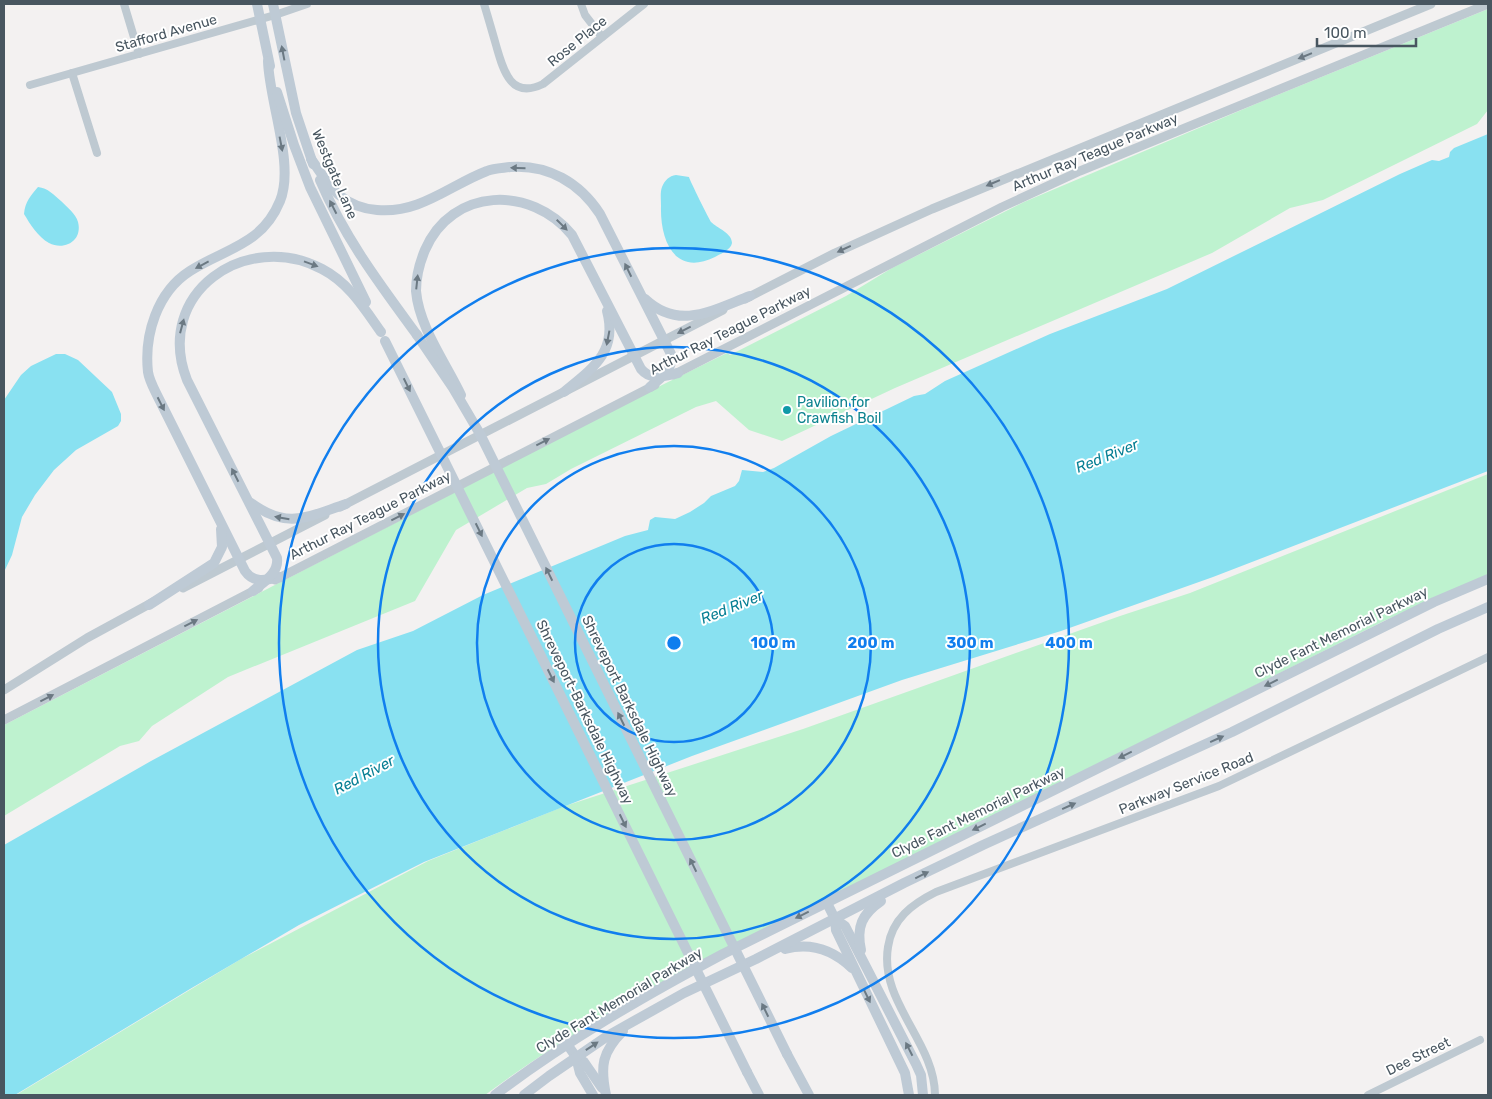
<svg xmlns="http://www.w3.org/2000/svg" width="1492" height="1099" font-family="Rubik,sans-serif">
<rect width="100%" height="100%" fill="#f3f1f1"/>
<g fill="#bef2cf">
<path d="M1488,9V110L1477,124L1323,200L1290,208L1212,253L895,388L782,441L749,430L716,401L696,407L571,469L546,484L527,488L456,530L415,601L228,677L152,726L139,741L120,746L4,816V725L8,723L662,385L727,353L730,355L846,296L892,268L1024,202L1265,100Z"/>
<path d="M1488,474V575L1386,620C1224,701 1062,782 900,862C757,932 613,1000 485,1095H16L241,959L428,861L565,806L803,729L1120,616L1190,593Z"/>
</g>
<g fill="#89e1f1">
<path d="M1488,134V471L1213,577L1061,631L902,680L692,756L424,862L299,925L190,989L15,1095H4V845L151,761L357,650L413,631L483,595L625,536L648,530L650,520L655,517L675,519L690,512L704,503L711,496L735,486L739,481L742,470L763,472L774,468L831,436L914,396L925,394L945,381L1050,334L1167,289L1400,174L1432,160L1439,161L1449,157L1450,152L1454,148Z"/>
<path d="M676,175L689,177C690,181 709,219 711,222C717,228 732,233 732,243C731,250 720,254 715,257C674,277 660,240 661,206C661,200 660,192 662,187C665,180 669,176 676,175Z"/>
<path d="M38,187C48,188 54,195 61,201C67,207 76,214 78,222C83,241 64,251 49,243C38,237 30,224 24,214C25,202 31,195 38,187Z"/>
<path d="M56,354H65L78,360L112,392L121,414V421L118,426L76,450L54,470L35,495L22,517L12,555L4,572V400L21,375L31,366Z"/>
</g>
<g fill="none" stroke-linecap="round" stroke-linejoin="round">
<g stroke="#bec9d1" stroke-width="8">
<path d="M124,4L139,54"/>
<path d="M484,4C488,17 492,31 496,45C503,69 510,100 543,84L644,4"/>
<path d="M581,4L585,15L602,37"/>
<path d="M72,73L97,153"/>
<path d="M30,85L275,15L307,4"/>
<path d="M935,1095C935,1042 879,1002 888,947C892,919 912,904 936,892L1219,786L1488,657"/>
<path d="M1368,1095L1480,1040"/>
</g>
<g stroke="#bec9d1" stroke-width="9">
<path d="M745,299L835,253L932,209L1431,4"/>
<path d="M673,375L1002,207L1080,171L1488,4"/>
<path d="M340,507L723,310"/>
<path d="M275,580L655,385"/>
<path d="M183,588L325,515"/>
<path d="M4,690L87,638L155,601"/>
<path d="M4,720L259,588"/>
</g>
<g stroke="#becad5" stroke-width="10">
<path d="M257,4L270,66"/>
<path d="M273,4L296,113L313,164"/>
<path d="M268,61C269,101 295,165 280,201C262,245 226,248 190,271C157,292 144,335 148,372C149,379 153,387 156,393L245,571C254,584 267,580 281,577"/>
<path d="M277,92L294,145L310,187L366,302"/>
<path d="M311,159C320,171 327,185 339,195C350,204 363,209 377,210C420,214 450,185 487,171C494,168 503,168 510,167C548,164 580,183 600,214L671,354C674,370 660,378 650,387"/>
<path d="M320,180C344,237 381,286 417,335"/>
<path d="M645,299C679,331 713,310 750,296"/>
<path d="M564,392C592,369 618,352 607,311"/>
<path d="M461,395C446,363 419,327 416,291C416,277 420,262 425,250C452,187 531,185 572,235L641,369C651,381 664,376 678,373"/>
<path d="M251,503C288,530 307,517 346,504"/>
<path d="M253,591C263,582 279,574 277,558L187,380C153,293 246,229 322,269C349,283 364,308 381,332"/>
<path d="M149,605L214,563L222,547L221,529"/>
<path d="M827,903L835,919L836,930L905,1073L909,1095"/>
<path d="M835,919L845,926L916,1064L921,1075L923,1095"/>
<path d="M785,949C811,942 833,950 852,968"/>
<path d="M861,950C856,927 862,914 881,901"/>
<path d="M567,1044L576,1057L580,1073L593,1095"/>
<path d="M787,1054L809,1095"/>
<path d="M576,1057L584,1062L602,1088"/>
<path d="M747,1072L759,1095"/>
<path d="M495,1095C566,1041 644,996 723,954L1434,602L1488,579"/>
<path d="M524,1095L549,1076L609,1035L684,993L756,959L904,883L983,845L1232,732L1438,629L1488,607"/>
<path d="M606,1095C600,1066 602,1052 623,1031"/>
</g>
<g stroke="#becad5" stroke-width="10">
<path d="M417,335L453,388L480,434L787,1054"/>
<path d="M385,341L747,1072"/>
</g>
</g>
<defs><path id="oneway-solid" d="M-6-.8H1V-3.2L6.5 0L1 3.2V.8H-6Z" transform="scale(1.25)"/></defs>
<g fill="#6b7983">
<use href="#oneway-solid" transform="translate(283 53) rotate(-101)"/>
<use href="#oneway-solid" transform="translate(281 144) rotate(79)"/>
<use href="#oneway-solid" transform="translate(518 168) rotate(-179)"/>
<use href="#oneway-solid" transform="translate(333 207) rotate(-117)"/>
<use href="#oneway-solid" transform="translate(562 225) rotate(45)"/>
<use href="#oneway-solid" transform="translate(311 264) rotate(20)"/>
<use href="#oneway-solid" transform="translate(202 265) rotate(152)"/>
<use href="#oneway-solid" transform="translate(628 270) rotate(-116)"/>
<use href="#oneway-solid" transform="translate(417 282) rotate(-84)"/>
<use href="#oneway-solid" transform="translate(182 326) rotate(-75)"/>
<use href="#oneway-solid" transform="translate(608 338) rotate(101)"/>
<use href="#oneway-solid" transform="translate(407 385) rotate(64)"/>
<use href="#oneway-solid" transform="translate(161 404) rotate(63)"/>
<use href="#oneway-solid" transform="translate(235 475) rotate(-117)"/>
<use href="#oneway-solid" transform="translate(282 518) rotate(-170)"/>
<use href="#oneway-solid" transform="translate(479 530) rotate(64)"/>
<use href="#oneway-solid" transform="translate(549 574) rotate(-116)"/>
<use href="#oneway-solid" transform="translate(551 676) rotate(64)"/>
<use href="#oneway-solid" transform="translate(1271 683) rotate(154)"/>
<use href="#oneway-solid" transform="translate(621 719) rotate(-116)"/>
<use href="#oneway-solid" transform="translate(1217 739) rotate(-24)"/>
<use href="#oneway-solid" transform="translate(1125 755) rotate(154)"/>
<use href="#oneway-solid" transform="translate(1069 806) rotate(-24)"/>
<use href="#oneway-solid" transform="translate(623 821) rotate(64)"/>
<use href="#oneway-solid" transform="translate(979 827) rotate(154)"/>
<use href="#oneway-solid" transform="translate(693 865) rotate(-116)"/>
<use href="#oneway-solid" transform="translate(922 875) rotate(-26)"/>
<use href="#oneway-solid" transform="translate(802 915) rotate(154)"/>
<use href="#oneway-solid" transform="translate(867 996) rotate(64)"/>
<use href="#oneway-solid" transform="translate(765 1010) rotate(-116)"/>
<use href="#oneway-solid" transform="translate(592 1046) rotate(-34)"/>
<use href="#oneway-solid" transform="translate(909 1049) rotate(-117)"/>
</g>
<g fill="#6b7882">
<use href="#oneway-solid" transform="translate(1305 56) rotate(158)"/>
<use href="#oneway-solid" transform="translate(993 183) rotate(157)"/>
<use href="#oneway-solid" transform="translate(844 249) rotate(155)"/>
<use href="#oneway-solid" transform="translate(684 330) rotate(153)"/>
<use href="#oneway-solid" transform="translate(543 442) rotate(-27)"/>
<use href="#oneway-solid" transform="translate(398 517) rotate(-27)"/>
<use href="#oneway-solid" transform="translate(191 623) rotate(-27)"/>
<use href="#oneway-solid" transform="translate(47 698) rotate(-27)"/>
</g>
<g fill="none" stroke="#107eee" stroke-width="2.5">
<circle cx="674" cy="643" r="99"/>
<circle cx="674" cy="643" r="197"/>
<circle cx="674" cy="643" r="296"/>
<circle cx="674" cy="643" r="395"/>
</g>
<circle fill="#0f9aa8" stroke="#fff" stroke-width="2" cx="787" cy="410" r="5"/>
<g text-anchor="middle" stroke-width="4" stroke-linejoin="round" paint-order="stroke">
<g font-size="14" fill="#485660" stroke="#fff">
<text transform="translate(166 33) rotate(-16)" y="5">Stafford Avenue</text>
<text transform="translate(577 41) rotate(-39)" y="5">Rose Place</text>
<text transform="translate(1095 152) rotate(-23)" y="5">Arthur Ray Teague Parkway</text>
<text transform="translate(335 174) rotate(67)" y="5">Westgate Lane</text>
<text transform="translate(730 330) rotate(-27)" y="5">Arthur Ray Teague Parkway</text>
<text transform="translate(370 515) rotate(-27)" y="5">Arthur Ray Teague Parkway</text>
<text transform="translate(1341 632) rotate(-26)" y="5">Clyde Fant Memorial Parkway</text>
<text transform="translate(630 706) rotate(64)" y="5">Shreveport Barksdale Highway</text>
<text transform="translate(585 712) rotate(64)" y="5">Shreveport-Barksdale Highway</text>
<text transform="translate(1186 783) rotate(-22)" y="5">Parkway Service Road</text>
<text transform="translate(978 812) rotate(-26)" y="5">Clyde Fant Memorial Parkway</text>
<text transform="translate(619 1000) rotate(-31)" y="5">Clyde Fant Memorial Parkway</text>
<text transform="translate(1418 1056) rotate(-26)" y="5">Dee Street</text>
</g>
<g font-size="14" fill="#0d838f" stroke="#fff" text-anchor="start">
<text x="797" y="407">Pavilion for<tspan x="797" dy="16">Crawfish Boil</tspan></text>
</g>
<g font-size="15" font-style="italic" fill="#077f94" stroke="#fff">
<text transform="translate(1107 456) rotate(-22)" y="5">Red River</text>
<text transform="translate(732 607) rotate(-22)" y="5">Red River</text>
<text transform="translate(364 775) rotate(-28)" y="5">Red River</text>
</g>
</g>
<circle cx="674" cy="643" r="8" fill="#107eee" stroke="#fff" stroke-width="2.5"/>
<g font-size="15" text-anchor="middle" font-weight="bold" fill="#107eee" stroke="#fff" stroke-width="4" stroke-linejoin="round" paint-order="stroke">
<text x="773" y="648">100 m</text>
<text x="871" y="648">200 m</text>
<text x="970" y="648">300 m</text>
<text x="1069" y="648">400 m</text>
</g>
<rect width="1492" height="1099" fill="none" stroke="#485660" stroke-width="10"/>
<path d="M1317 38v8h99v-8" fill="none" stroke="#485660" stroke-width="2.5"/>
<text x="1324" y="38" font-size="15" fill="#485660" stroke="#ffffff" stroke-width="4" paint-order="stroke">100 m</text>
</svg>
